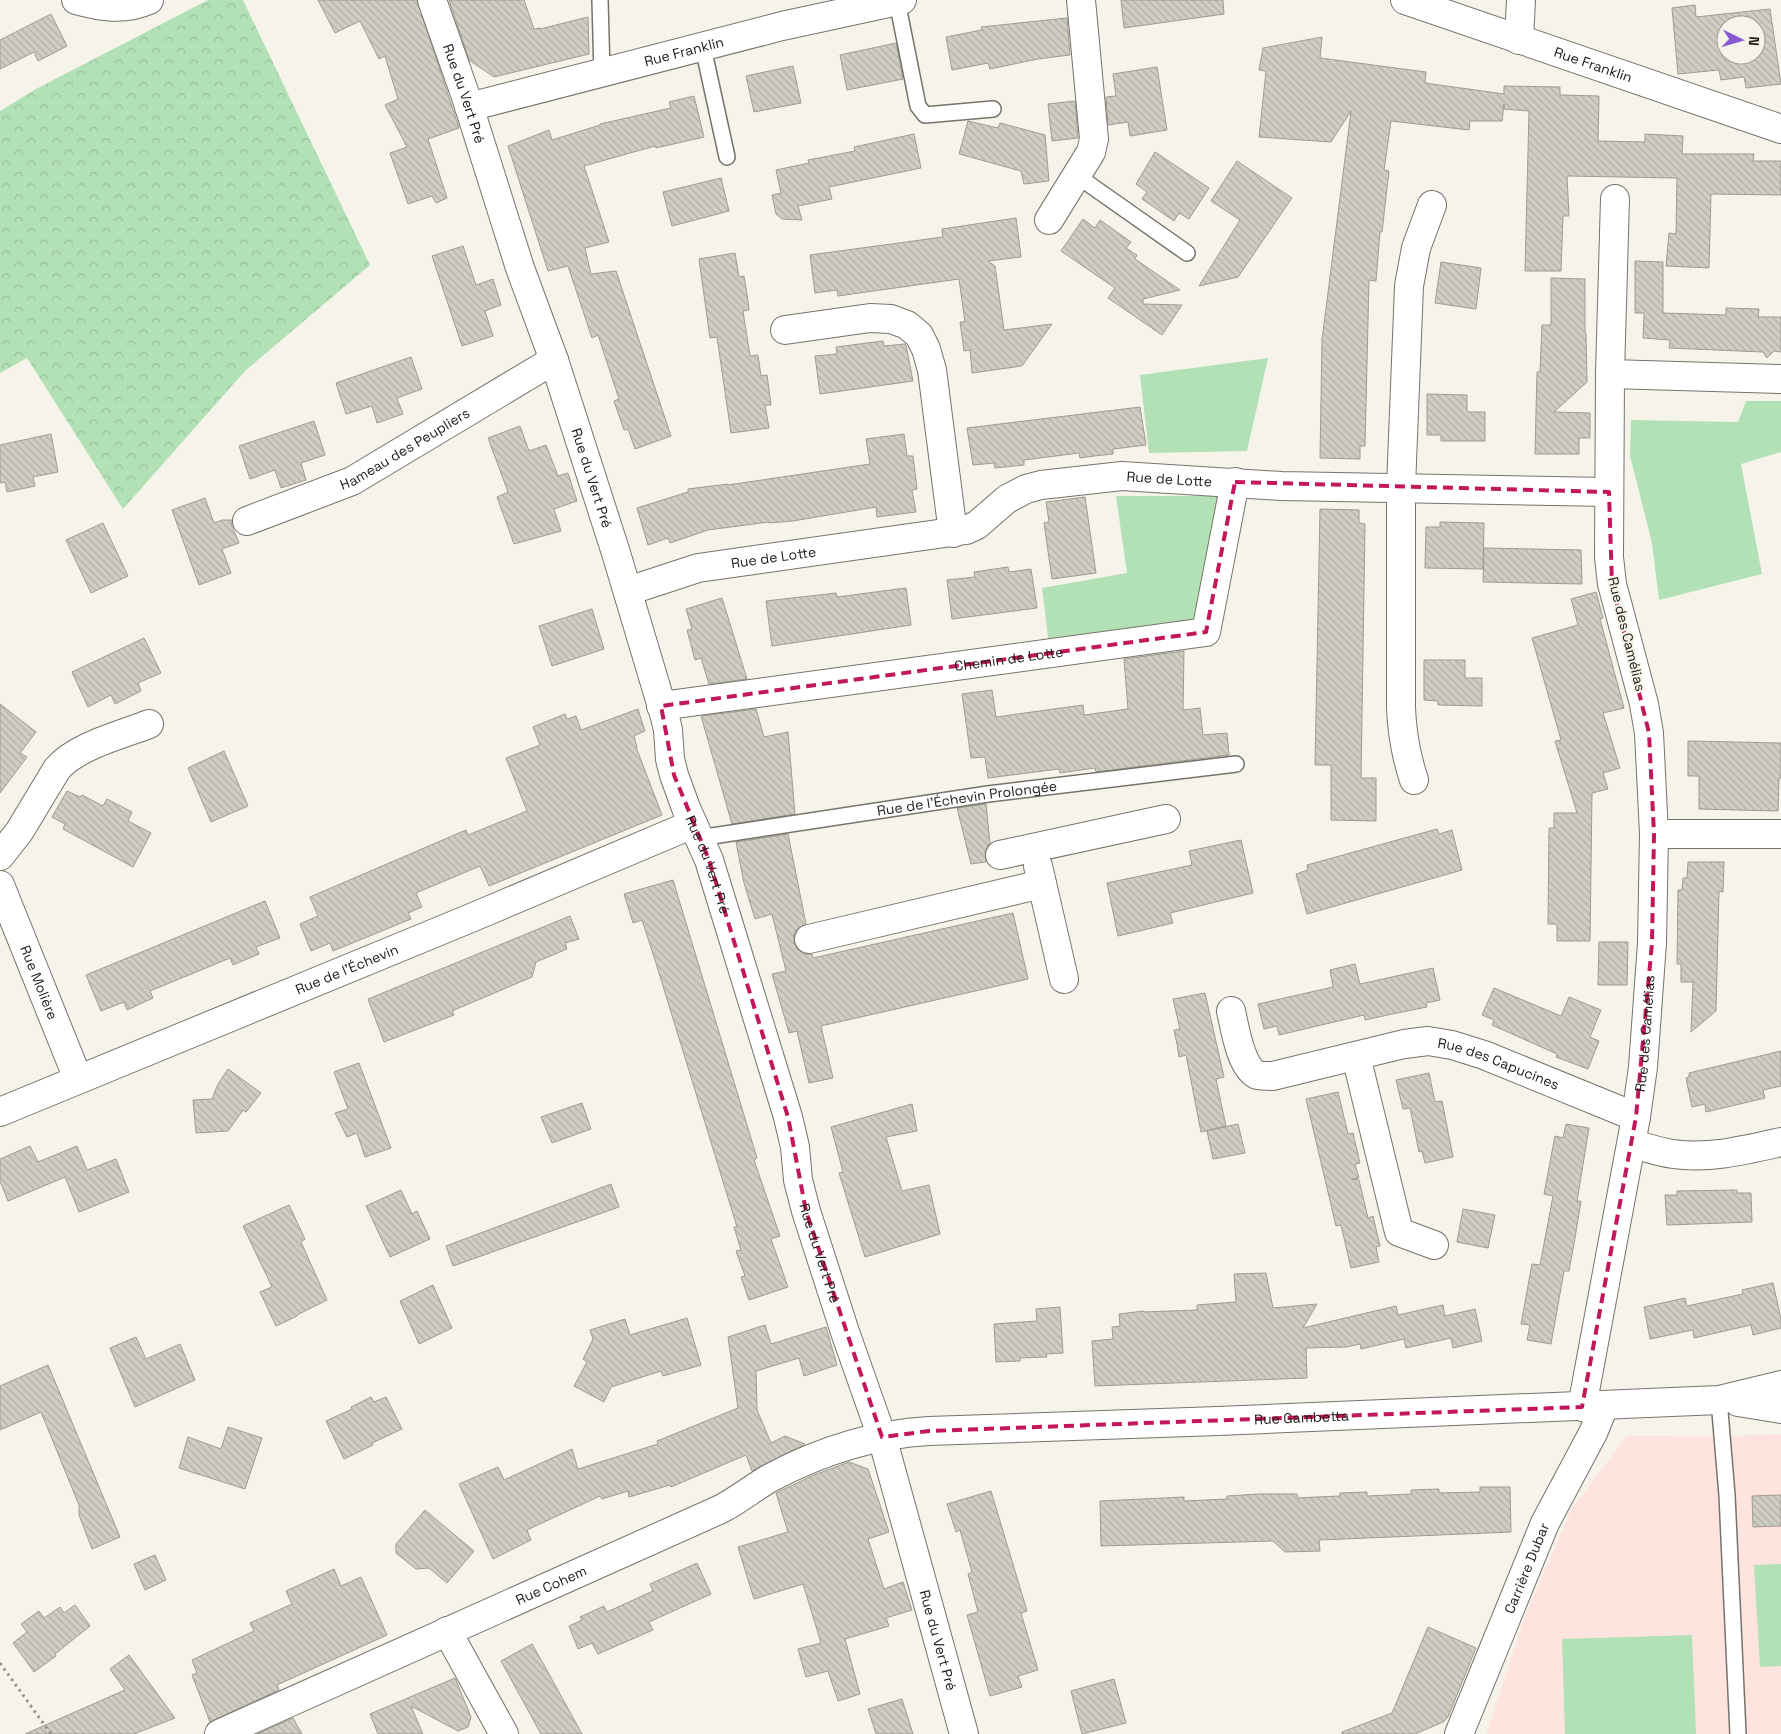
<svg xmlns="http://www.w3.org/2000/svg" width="1781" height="1734" font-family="'Space Grotesk',sans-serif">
<defs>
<pattern id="forest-crowns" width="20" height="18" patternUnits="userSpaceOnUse" patternTransform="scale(1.25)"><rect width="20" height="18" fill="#b2e1b5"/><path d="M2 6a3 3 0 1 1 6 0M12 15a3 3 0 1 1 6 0" fill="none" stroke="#98c09b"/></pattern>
<pattern id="building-back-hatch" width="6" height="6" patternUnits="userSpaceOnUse" patternTransform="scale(1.25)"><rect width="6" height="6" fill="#d0cdc3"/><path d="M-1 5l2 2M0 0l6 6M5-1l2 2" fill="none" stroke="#b2afa7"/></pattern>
</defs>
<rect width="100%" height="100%" fill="#f6f4ea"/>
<path fill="#fee3df" d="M1781,1435V1734H1486L1523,1621L1571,1510L1627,1436Z"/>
<g fill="#b2e1b5">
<path d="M1268,358L1247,451L1149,453L1140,375Z"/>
<path d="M1746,401H1781V452L1741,464L1762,574L1659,600L1652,543L1630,456L1631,420L1738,422Z"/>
<path d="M1116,496H1221L1196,623L1049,645L1042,588L1127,573Z"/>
<path d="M1781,1564V1666L1760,1667L1754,1565Z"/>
<path d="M1692,1635L1696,1734H1565L1562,1639Z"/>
</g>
<path fill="url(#forest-crowns)" d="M208,0H243L370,265L245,371L123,509L27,358L0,373V111L36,89Z"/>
<g fill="url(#building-back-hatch)" stroke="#9e9b92" fill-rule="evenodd">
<path d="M318,0H417L459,128L428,139L447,198L436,203L432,196L408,204L390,153L407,147L385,105L398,99L385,56L379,59L360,21L335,33Z"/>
<path d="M449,0H524L534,29L540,28V29L588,17L589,54L494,77L469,60Z"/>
<path d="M1121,0H1223L1224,14L1124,28Z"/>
<path d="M1695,5L1696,17L1770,9L1781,84L1746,88L1744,77L1721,80L1719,70L1678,74L1672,8ZM1726,25H1756V55H1726Z"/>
<path d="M51,14L67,46L38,61L34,52L0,69V40Z"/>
<path d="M1067,18L1070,55L1038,59L990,69L988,63L952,70L946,37L982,30L981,27Z"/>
<path d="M1322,37L1320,58L1426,72L1425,83L1504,94V86L1560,87V95L1599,96L1598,141L1645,142V134L1683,136L1682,154H1754L1753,161H1781V195L1711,194L1709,268L1666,266L1669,233L1676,234L1677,178L1567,176L1569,216H1563L1561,271H1525L1529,111L1504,109V104L1502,121H1470L1469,130L1391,121L1384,170L1389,171L1382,232H1380L1376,281L1369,280L1365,446H1360V459L1320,458L1322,340L1351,111L1331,142L1259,137L1266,71L1259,70L1263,48Z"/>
<path d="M896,43L903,79L847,90L840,55Z"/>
<path d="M793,66L801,103L754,112L746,76Z"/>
<path d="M1157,67L1167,130L1130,136L1128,122L1108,125L1106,97L1116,96L1113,74Z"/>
<path d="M694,96L704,137L656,148L655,146L584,166L609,242L585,248L591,274L616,271L671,436L635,449L628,429L624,430L614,401L619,399L598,335L592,338L568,266L548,271L508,146L549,130L552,140L600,125V124L671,108L669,102Z"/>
<path d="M1075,101L1078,138L1052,141L1048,104Z"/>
<path d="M968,121L998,128L1000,123L1045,135L1049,181L1024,184L1021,171L959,154Z"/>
<path d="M914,134L921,168L829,187L832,199L798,206L802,220L782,219L776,214L772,195L781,193L776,170L809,163L808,160L855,151L854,147Z"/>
<path d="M1155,152L1209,188L1189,219L1179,213L1174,221L1142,199L1147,192L1136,184Z"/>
<path d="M1237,161L1292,198L1238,277L1199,286L1240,220L1211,201Z"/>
<path d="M721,178L729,211L672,226L663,192Z"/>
<path d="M1016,218L1021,257L988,261L995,266L1004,330L1052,324L1022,366L972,373L970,350L964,351L962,336L960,322H965L959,279L838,296L837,290L815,293L810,255L943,237L942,229Z"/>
<path d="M1083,219L1095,228L1100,220L1131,242L1126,248L1137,255L1135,259L1180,290L1143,299V304L1182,305L1162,335L1108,298L1115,288L1061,251Z"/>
<path d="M463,246L476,285L493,279L501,305L485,311L493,336L462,346L432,256Z"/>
<path d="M735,253L739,277L744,276L747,294L749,310L743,311L750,356L758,355L761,376L767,375L771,405H765L769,428L731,433L717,337L710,338L699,259Z"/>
<path d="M1635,261L1663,262V313L1726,315V308L1759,309L1758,317H1781V352L1774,351L1767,358L1763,352L1669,348L1670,340L1643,338L1644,313H1635Z"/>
<path d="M1441,262L1481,268L1476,309L1435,303Z"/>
<path d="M1551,278L1585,279V333H1586L1587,382L1554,412L1590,413V438H1579V454H1535L1537,372H1540L1542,325H1551Z"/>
<path d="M883,341L884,346L905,344L906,345L913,381L820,394L815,356L837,354L836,347Z"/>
<path d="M411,357L422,389L397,398L403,414L377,423L372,406L346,414L336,383Z"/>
<path d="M1427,394L1467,395V412H1485V441H1441V435H1427Z"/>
<path d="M1140,407L1146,445L1113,449V454L1094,456L1080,458L1079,453L1024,460V465L995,468L994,463L973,465L967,428Z"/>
<path d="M314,421L325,455L301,463L306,480L281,488L275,470L250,479L239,446Z"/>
<path d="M520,426L529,451L546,445L558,476L568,473L577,501L554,509L561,531L514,544L497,497L508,492L488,438Z"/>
<path d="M51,434L58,472L33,477L35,486L7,492L5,482L0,483V445Z"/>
<path d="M904,434L907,456H913L917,489L912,490L916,512L877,517L876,507L793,521L769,523V522L708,530L670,543L668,538L648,545L637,508L688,492V489L728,484V485L870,464L866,439Z"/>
<path d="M1085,497L1096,573L1052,579L1044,523L1049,522L1046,502Z"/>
<path d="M205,498L214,523L222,520H232V526L239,543L222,549L231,573L199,585L172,510Z"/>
<path d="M1320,509L1359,510V523L1365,524L1361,778H1376V821L1331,820V765H1315Z"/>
<path d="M1440,522L1484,523L1483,569L1425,568L1426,527H1440Z"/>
<path d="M103,523L128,576L91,593L66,540Z"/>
<path d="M1484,548L1581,550L1582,584L1483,582Z"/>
<path d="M1008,567L1009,572L1031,569L1037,608L952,619L947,580L975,577L974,572Z"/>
<path d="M906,588L911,625L772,646L766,601L836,593L837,597Z"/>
<path d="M1596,592L1603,618L1600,619L1624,708L1603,713L1620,768L1603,773L1608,789L1592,793L1590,941H1557V924H1548L1549,828H1554V813H1577L1555,741L1561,740L1532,638L1578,625L1571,599Z"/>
<path d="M722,598L747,679L709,684L701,658L695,660L687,630L692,629L686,609Z"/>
<path d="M592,609L604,649L552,666L539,626Z"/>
<path d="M144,638L161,673L138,683L141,691L115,704L111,695L88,707L72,672Z"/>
<path d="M1184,651L1183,710L1200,708L1203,735L1227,733L1229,755L1096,772L1095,768L1060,773L1059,769L988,778L985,757L971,758L962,694L992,690L996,717L1083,705L1084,715L1128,709L1124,659Z"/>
<path d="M1424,660H1465V678H1482V706L1438,705V701L1424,700Z"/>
<path d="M0,704L36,732L20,753L27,757L0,793Z"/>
<path d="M638,709L645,731L634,736L637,747H636L662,815L489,886L480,866L416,893L422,907L408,913L411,919L333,951L330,943L311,951L300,924L318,916L310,897L466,830L468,835L527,811L506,758L540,745L533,727L565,714L567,719L576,716L581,730Z"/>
<path d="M756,709L764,737L788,732L795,814L732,824L701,716Z"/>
<path d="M1688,741L1781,743V778H1779L1778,811L1699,809V776H1688Z"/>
<path d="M224,751L248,806L211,822L188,768Z"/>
<path d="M67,791L80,797L82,795L103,806L107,799L132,812L128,821L151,833L133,867L63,829L65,824L52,817Z"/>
<path d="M986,804L990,843L985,851L986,862L971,864L957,808Z"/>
<path d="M1437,829L1439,834L1452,830L1462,870L1307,914L1296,874L1308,870L1307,865Z"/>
<path d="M788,834L806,924L798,928L794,934V942L797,949L804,954H812L813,958L1013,913L1028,979L821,1026L833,1078L809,1083L797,1031L789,1033L772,974L786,971L772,914L755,919L744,883L736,842Z"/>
<path d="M1241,840L1253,893L1170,913L1173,923L1118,936L1107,883L1192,865L1189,851Z"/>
<path d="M1688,862H1724L1723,892L1719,891L1716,1011L1691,1032L1693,982H1681V964H1677L1678,890H1682L1683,878H1687Z"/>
<path d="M673,880L757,1158L754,1160L780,1236L771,1239L788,1287L749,1300L741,1277L745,1276L736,1251L741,1250L734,1227H737L655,960L642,920L633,923L624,894Z"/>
<path d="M265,901L280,938L256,947L259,954L233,965L230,958L206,968L150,991L153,998L127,1010L124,1002L101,1011L86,975Z"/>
<path d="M570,916L579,939L565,943L567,949L536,962L532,977L452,1011L454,1015L384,1042L368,999Z"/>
<path d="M1599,942H1628L1627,985H1598Z"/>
<path d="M1355,964L1360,984L1433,968L1440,1000L1426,1003L1427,1007L1397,1013L1365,1020L1364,1015L1279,1035L1277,1026L1264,1029L1258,1004L1333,987L1330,970Z"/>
<path d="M1494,988L1561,1016L1569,997L1601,1010L1590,1037L1599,1041L1588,1069L1556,1057L1557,1054L1492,1025L1494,1020L1482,1015Z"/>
<path d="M1205,993L1224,1077L1216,1079L1226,1126L1201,1132L1186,1055L1179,1057L1177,1044L1174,1030L1180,1029L1173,999Z"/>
<path d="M1781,1051V1086L1763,1090L1765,1098L1706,1112L1705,1104L1692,1107L1686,1078L1689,1077V1073Z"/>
<path d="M359,1063L391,1148L365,1157L357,1133L347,1137L335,1113L348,1109L334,1072Z"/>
<path d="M228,1069L261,1093L246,1112L243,1110L228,1131L196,1133L193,1100L212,1099L218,1084Z"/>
<path d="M1429,1073L1435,1102L1442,1101L1453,1157L1425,1163L1422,1151L1419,1152L1410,1108L1403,1109L1396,1080Z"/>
<path d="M1338,1092L1348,1134L1353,1133L1360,1163L1355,1164L1359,1178L1352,1179L1359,1180L1368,1218L1373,1216L1380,1246L1376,1247L1379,1262L1351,1268L1341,1225L1336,1226L1306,1099Z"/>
<path d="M582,1103L591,1129L552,1143L541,1117Z"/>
<path d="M912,1104L917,1131L886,1137L902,1191L929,1185L940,1234L865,1257L839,1173L843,1172L831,1127Z"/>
<path d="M1238,1124L1245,1153L1213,1159L1207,1131Z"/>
<path d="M1566,1124L1589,1128L1577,1201H1581L1575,1238L1569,1271H1564L1551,1344L1527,1340L1530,1325L1521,1324L1532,1264L1540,1265L1553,1196L1544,1194L1555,1136L1563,1138Z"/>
<path d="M30,1146L38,1162L77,1146L87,1170L116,1159L129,1192L79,1212L65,1177L8,1201L0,1181V1159Z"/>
<path d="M611,1184L619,1207L453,1266L446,1246Z"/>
<path d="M401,1190L412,1214L417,1211L430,1239L390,1257L366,1206Z"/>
<path d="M1737,1190V1193H1751L1752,1222L1667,1225L1665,1195H1677V1191Z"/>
<path d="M289,1205L305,1239L301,1242L327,1300L297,1315V1316L276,1326L260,1292L272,1287L243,1226Z"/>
<path d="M1463,1209L1495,1215L1488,1248L1457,1242Z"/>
<path d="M1266,1273L1273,1308L1317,1304L1303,1328L1396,1306L1398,1315L1443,1305L1445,1316L1475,1309L1482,1341L1453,1348L1451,1338L1406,1348L1404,1339L1361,1349L1360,1344L1347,1347L1306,1348L1307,1378L1095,1386L1092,1341L1113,1339L1112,1327L1120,1326L1119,1314L1144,1311V1312L1197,1310V1305L1236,1302L1234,1274Z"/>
<path d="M1773,1283L1781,1319V1328L1753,1335L1751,1325L1694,1338L1693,1330L1650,1339L1644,1307L1685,1298L1687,1306L1743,1294L1742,1290Z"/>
<path d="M433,1285L452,1328L419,1344L400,1301Z"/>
<path d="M1060,1307L1063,1353L1046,1354L1047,1357L1020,1358V1361L996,1362L994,1324L1037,1321L1036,1309Z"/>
<path d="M687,1318L701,1365L663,1376L661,1371L611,1387L604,1402L574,1386L587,1362L583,1359L593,1339L590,1330L625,1319L630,1335Z"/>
<path d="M765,1325L771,1344L826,1327L837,1365L804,1376L799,1358L756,1371L757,1410L771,1443L785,1436L805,1444L752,1471L746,1455L671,1487L670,1485L629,1497L628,1491L602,1499L600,1496L527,1530L531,1540L493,1559L459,1484L498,1467L504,1480L572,1449L578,1469L658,1444L657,1441L738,1408L728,1337Z"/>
<path d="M136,1337L146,1359L180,1344L195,1380L135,1407L110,1348Z"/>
<path d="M48,1365L120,1537L92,1549L79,1515V1505L41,1412L0,1430V1386Z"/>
<path d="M371,1397L374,1402L386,1397L402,1429L372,1443L373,1445L344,1459L326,1421L352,1409L351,1407Z"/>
<path d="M228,1427L262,1438L245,1489L179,1468L188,1437L221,1449Z"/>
<path d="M849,1462L868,1469L889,1532L868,1539L884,1589L903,1582L912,1610L886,1618L889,1626L845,1639L860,1694L838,1701L828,1671L806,1677L798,1649L821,1643L803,1584L754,1599L738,1547L788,1532L776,1493L814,1475Z"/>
<path d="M1480,1487H1510L1511,1532L1319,1540L1320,1551L1285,1552L1273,1541L1101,1546L1100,1501L1184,1497V1501L1205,1500L1227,1499V1496L1259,1494H1297L1298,1498L1317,1497L1340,1496V1493L1367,1492V1496L1411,1494V1490L1439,1489V1493L1480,1492Z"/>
<path d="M991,1491L1027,1611L1021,1613L1038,1670L1018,1676L1022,1687L990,1696L967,1615L978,1612L968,1574L972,1572L960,1530L956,1532L947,1504Z"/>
<path d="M1781,1495V1526L1753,1527L1752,1496Z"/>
<path d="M425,1510L474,1551L447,1583L429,1568L416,1569L396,1553V1544Z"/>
<path d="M155,1555L166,1580L145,1590L134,1564Z"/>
<path d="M697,1563L711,1594L649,1622L653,1630L598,1654L592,1643L578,1649L569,1626L582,1620L580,1617L604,1606L607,1612L653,1591L650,1584Z"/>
<path d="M334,1569L341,1586L361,1577L387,1635L277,1685L279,1690L210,1722L192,1675L197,1673L192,1660L254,1631L250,1623L292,1604L286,1591Z"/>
<path d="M75,1605L90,1626L55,1654L56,1656L34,1672L13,1643L27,1632L21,1624L39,1611L44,1618L60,1607L64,1613Z"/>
<path d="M1428,1627L1476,1648L1448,1717L1443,1722L1415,1734H1342V1732L1392,1713Z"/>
<path d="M532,1644L544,1665L582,1734H541L501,1661Z"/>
<path d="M129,1655L175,1718L134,1734H25L125,1690L110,1669Z"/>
<path d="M455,1678L471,1717L468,1727L458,1731L411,1706L423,1734H378L370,1714Z"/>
<path d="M1114,1679L1126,1723L1082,1734L1071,1691Z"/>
<path d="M902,1699L913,1734H876L868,1709Z"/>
<path d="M293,1718L302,1734H257Z"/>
</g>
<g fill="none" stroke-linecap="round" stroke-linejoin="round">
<defs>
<g id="lane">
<path d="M600,0L602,73"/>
<path d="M897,1L918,106L925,115L993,109"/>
<path d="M705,47L706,61L727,157"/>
<path d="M1076,175L1187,253"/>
<path id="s1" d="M699,838L988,794L1236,764"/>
<path d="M1719,1400L1727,1495L1738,1734"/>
</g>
<g id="street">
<path d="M76,0C101,7 124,11 149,0"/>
<path id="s2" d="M432,0L466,97L520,268L554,360L616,553L665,717L668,730L670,759L674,775L686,808L709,860L788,1117L795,1147L798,1180L806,1211L845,1332L882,1437L964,1734"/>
<path id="s3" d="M1405,0L1781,129"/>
<path d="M1519,40L1521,0"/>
<path id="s4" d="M469,107L782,26L902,0"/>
<path d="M1049,220L1091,152L1094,139L1081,0"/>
<path d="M785,330L870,318L891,319L907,325L919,335L926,349L932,370L953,533"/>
<path d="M1610,374L1781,379"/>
<path id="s5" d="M247,521L352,481L554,360"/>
<path id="s6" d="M628,591L698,568L966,530L977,525L1007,499L1026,489L1041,485L1122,476L1281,486L1609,492"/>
<path id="s7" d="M661,706L1206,632L1235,482"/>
<path d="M1414,780C1406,756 1402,733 1401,708V487L1409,286L1416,248L1432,205"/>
<path d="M1654,834H1781"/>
<path d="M1000,855L1166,819"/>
<path d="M0,856L19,832L57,769C76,746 121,735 149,724"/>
<path d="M1038,866L1064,979"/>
<path id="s8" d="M0,885L78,1079"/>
<path d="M809,939L1042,884"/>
<path id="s9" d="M1231,1011C1235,1028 1240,1066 1257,1075C1261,1076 1268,1076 1273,1076L1404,1044L1428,1041L1452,1045L1484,1055L1636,1117"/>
<path d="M1356,1056L1399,1232L1434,1245"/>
<path id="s10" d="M0,1112L471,918L693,824"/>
<path d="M1632,1144C1645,1147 1659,1152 1673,1154C1710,1159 1746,1150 1781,1142"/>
<path id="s11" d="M1582,1407L1636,1117L1643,1067L1652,943L1654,834L1649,733L1644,704L1612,584L1609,557L1610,374L1615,199"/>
<path d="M447,1631L504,1734"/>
<path id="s12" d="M1459,1734L1545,1523L1593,1433L1604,1406"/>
</g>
<g id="secondary">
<path d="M1738,1402L1781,1409"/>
<path id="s13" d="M219,1734L721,1509C738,1500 753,1488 770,1478C819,1452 874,1434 929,1431L1218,1421L1719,1400L1781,1385"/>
</g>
</defs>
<use href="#lane" stroke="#75736a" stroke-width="18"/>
<use href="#street" stroke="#75736a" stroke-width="30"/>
<use href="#secondary" stroke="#75736a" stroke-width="30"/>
<path stroke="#93928b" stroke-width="3" stroke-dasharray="2.5 4" stroke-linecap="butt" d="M0,1663L51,1734"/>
<use href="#lane" stroke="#fff" stroke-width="15"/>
<use href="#street" stroke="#fff" stroke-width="28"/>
<use href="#secondary" stroke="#fff" stroke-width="28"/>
</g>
<path fill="none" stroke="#c2185b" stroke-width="4" stroke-dasharray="10 6" stroke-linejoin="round" d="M1235,482L1609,492L1612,584L1649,733L1654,834L1652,943L1636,1117L1582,1407L929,1431L882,1437L806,1211L788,1117L709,860L674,775L661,706L1206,632Z"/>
<g text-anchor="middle" stroke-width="4.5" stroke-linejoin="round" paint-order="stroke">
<g font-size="14" fill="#1c1b18" stroke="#f6f4ea">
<text dy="5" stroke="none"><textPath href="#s4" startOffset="222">Rue Franklin</textPath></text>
<text dy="5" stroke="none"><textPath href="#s3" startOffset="199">Rue Franklin</textPath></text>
<text dy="5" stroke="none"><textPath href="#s2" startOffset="99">Rue du Vert Pré</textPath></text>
<text dy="5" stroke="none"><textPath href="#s5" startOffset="174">Hameau des Peupliers</textPath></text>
<text dy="5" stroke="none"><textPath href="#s2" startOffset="504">Rue du Vert Pré</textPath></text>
<text dy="5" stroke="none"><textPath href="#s6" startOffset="562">Rue de Lotte</textPath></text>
<text dy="5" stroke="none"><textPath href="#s6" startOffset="150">Rue de Lotte</textPath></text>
<text transform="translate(1627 634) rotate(76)" y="5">Rue des Camélias</text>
<text dy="5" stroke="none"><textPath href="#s7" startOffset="351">Chemin de Lotte</textPath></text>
<text dy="5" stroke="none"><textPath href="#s1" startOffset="271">Rue de l'Échevin Prolongée</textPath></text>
<text dy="5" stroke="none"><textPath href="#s2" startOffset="909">Rue du Vert Pré</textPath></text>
<text dy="5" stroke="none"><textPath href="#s10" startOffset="375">Rue de l'Échevin</textPath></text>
<text dy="5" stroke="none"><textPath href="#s8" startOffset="105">Rue Molière</textPath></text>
<text dy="5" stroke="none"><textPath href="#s11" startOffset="379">Rue des Camélias</textPath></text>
<text dy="5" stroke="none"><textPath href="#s9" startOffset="320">Rue des Capucines</textPath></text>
<text dy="5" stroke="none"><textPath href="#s2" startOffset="1314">Rue du Vert Pré</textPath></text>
<text dy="5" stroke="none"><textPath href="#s13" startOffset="1148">Rue Gambetta</textPath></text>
<text dy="5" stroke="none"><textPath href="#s12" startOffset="179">Carrière Dubar</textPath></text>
<text dy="5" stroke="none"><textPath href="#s13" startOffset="364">Rue Cohem</textPath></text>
<text dy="5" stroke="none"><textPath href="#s2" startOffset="1719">Rue du Vert Pré</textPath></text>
</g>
</g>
<g transform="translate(1741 40) rotate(95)"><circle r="24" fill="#f6f4ea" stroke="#9f9d96"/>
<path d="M0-4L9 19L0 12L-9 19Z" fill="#8a59d2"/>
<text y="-8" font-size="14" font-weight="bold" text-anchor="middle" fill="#1c1b18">N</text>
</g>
</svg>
